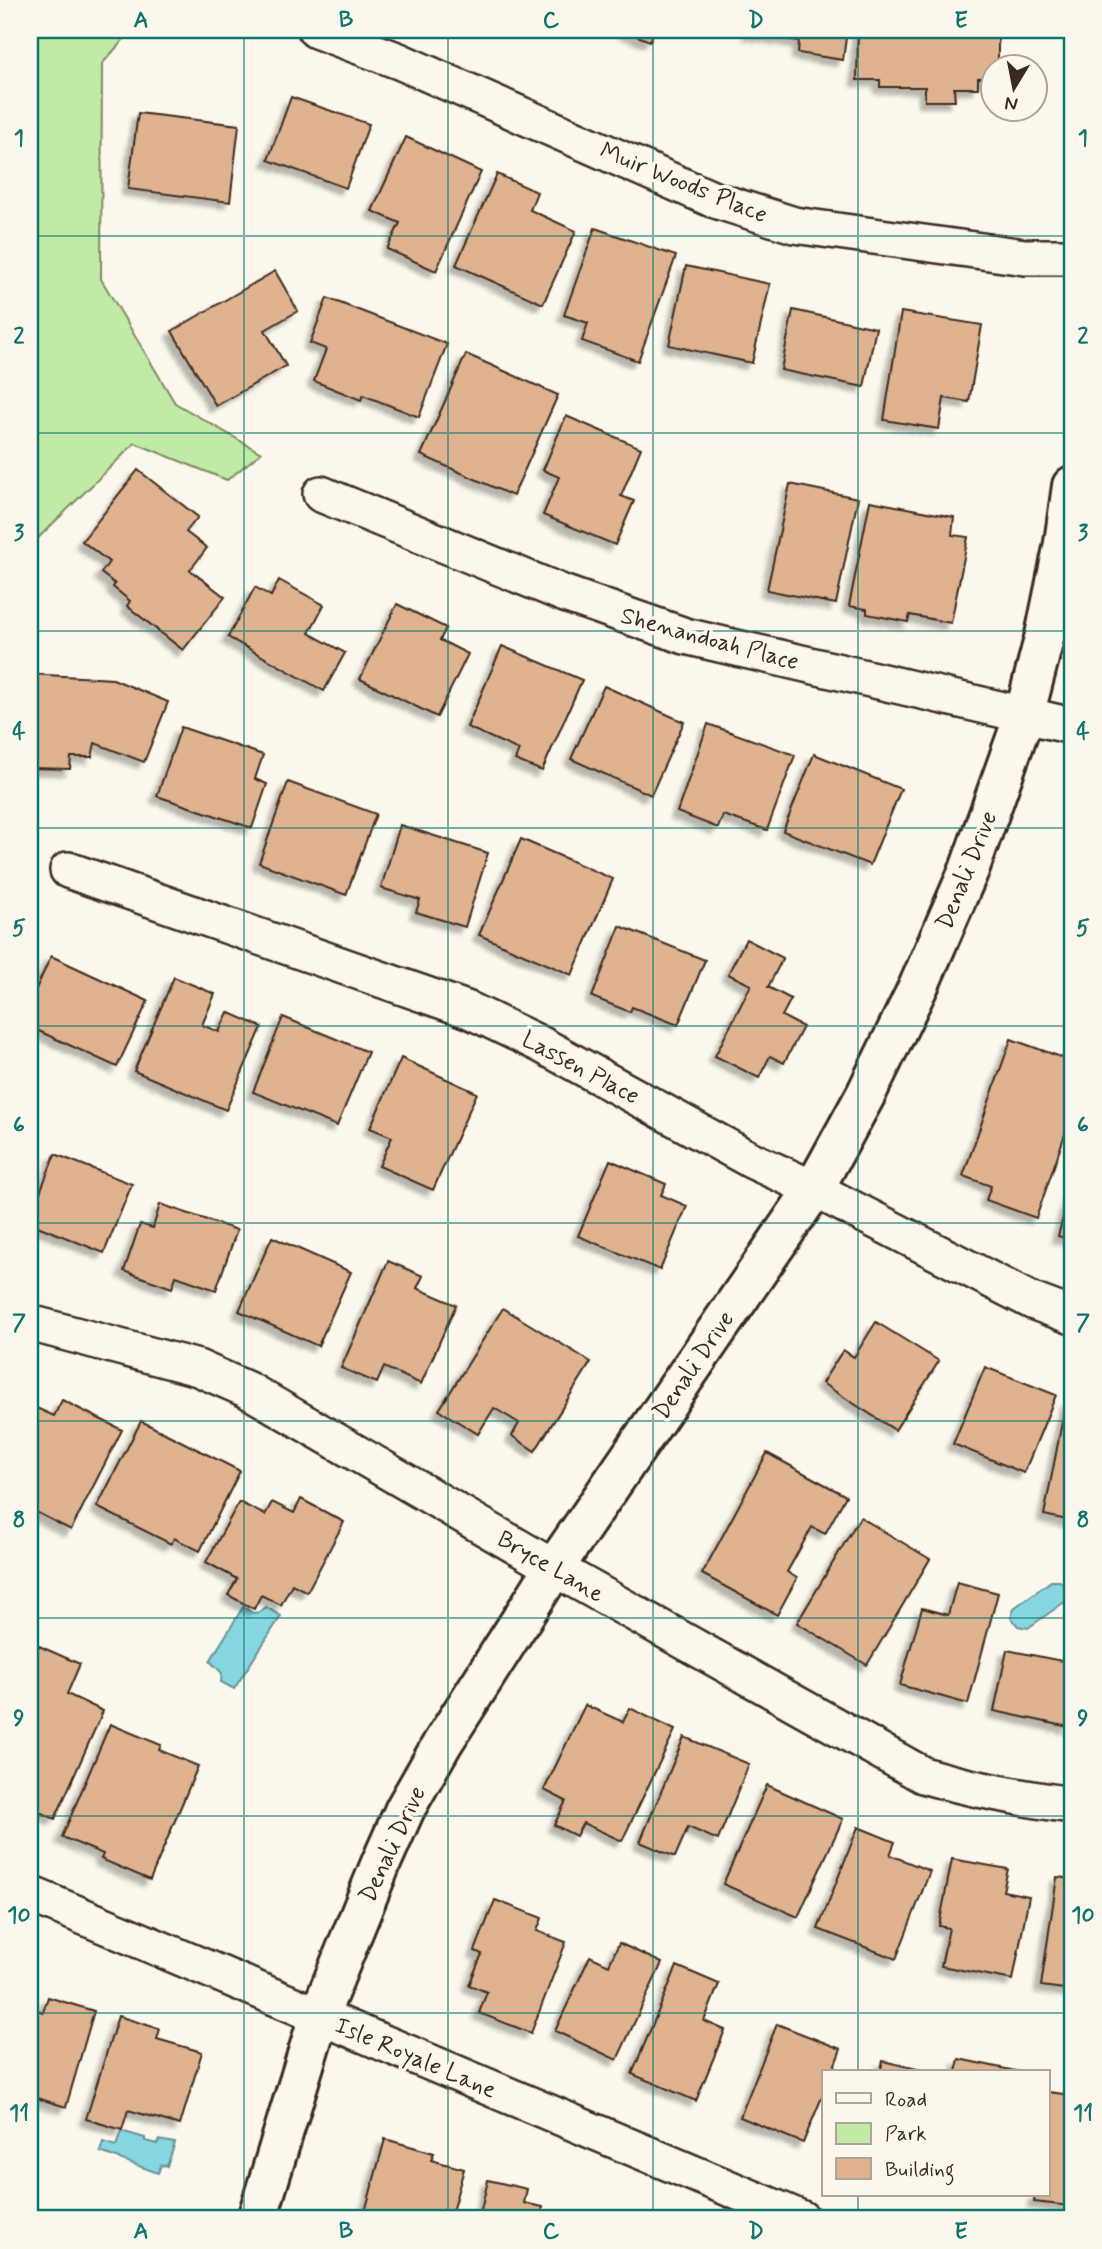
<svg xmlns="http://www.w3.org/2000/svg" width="1102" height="2249" font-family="Mynerve,sans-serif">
<defs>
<filter id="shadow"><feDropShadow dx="-6" dy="6" stdDeviation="2" flood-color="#0004"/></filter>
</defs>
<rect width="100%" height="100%" fill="#fbf7ec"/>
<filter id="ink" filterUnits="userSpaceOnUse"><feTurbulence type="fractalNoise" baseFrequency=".0143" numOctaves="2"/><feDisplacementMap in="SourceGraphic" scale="14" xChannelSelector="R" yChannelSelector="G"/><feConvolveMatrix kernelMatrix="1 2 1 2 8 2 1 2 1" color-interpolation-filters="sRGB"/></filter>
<g filter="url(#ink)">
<path fill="#c1eaa6" stroke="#7e8a62" stroke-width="2" d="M30,30H124L125,38L102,64L101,279L175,403L261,453L227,480L135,443L30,546Z"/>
<g fill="#86d7e2" stroke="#689294" stroke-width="2">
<path d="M1051,1581H1060L1068,1591L1066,1601L1028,1628L1018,1626L1011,1618L1014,1608Z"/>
<path d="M243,1607L253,1613L260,1612L266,1607L281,1616L234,1689L221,1682L222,1673L210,1661Z"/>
<path d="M121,2131L145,2138V2141L157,2144L159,2140L175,2143L167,2166L161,2165L158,2173L100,2152L103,2142L116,2146Z"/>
</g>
<g fill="#dfb290" stroke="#3b2a1e" stroke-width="2" filter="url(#shadow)">
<path d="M622,30H655L650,41Z"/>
<path d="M750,30H847L843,60L798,53L799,41L749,33Z"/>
<path d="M858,30H903V35H949V30H998V66H993V77L978,78V88H954L955,101H925V87H880V80H857Z"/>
<path d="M291,97L369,124L346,188L268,160Z"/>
<path d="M138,113L239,125L230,202L128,189Z"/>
<path d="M406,137L481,172L436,271L387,249L400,223L372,211Z"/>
<path d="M497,174L537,192L530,210L576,231L543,304L456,265Z"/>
<path d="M595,228L676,256L638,361L582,341L588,323L564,315Z"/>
<path d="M686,266L770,284L752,363L669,345Z"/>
<path d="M275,271L298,311L265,330L286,366L216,406L172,331Z"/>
<path d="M327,298L447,344L419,417L363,395L361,400L314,381L326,349L310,343Z"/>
<path d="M793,310L876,328L864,387L781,370Z"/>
<path d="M901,312L982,325L969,402L944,398L939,429L884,420Z"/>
<path d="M466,354L558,395L513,496L421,455Z"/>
<path d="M566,416L641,448L621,496L634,501L615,545L543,515L559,477L543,470Z"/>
<path d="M138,470L198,517L186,532L207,548L190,570L225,597L183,650L127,606L130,601L113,587L115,584L101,573L109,562L82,541Z"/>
<path d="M790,484L858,498L836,604L767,590Z"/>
<path d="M870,501L954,517L952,535L968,537L951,623L910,615L908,622L867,614V609L849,606Z"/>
<path d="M279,580L324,605L309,633L345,653L324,691L228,637L255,587L271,596Z"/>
<path d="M397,604L446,628L440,640L468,654L437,717L360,679Z"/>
<path d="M502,646L582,680L542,771L515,760L519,750L467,727Z"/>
<path d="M30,674L113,679L168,702L144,762L95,743L92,757H71L70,769L30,768Z"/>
<path d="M604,686L684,722L651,795L571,759Z"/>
<path d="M708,724L795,755L767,830L723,815L718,828L677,812Z"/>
<path d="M181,727L263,755L255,779L267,784L252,828L157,796Z"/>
<path d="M814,754L901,789L870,865L783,831Z"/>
<path d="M288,782L376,814L346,895L259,863Z"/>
<path d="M400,825L488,853L465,927L416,912L420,900L381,888Z"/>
<path d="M521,839L613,879L572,975L479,935Z"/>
<path d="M620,926L705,960L678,1025L632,1007L630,1012L592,997Z"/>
<path d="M746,939L783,958L768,987L791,999L782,1016L803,1027L784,1063L770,1056L759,1078L715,1056L751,985L728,974Z"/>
<path d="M51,956L148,1001L117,1067L30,1027V1002Z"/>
<path d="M174,977L215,994L202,1025L219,1032L228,1012L262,1027L226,1110L134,1071Z"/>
<path d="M283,1017L368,1052L337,1126L253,1092Z"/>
<path d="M1011,1039L1072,1061V1114L1036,1218L986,1200L991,1186L963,1176Z"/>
<path d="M401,1058L477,1093L433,1190L379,1166L392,1137L370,1128Z"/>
<path d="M55,1154L132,1184L104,1253L30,1223V1218Z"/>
<path d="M610,1160L666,1184L661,1195L687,1206L660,1270L578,1236Z"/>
<path d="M1070,1192L1072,1193V1240L1058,1236Z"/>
<path d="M160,1204L237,1230L216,1290L176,1276L172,1288L124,1271L140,1224L153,1228Z"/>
<path d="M272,1237L351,1272L318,1346L239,1311Z"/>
<path d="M388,1261L423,1276L417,1288L456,1305L421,1384L384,1367L377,1383L341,1368Z"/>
<path d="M503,1308L591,1362L535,1451L512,1436L519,1423L494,1408L478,1434L439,1410Z"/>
<path d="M876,1322L939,1361L895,1430L822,1383L843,1350L854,1357Z"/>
<path d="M985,1367L1056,1395L1024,1473L953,1444Z"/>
<path d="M62,1400L122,1430L71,1530L30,1509V1405L54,1416Z"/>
<path d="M1066,1402L1072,1403V1521L1044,1515Z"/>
<path d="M141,1421L240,1471L200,1551L174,1538L171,1544L97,1507Z"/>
<path d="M767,1453L846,1496L825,1534L812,1527L787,1572L797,1578L777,1615L702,1574Z"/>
<path d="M301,1499L344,1522L307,1592L292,1584L281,1605L261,1595L254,1609L228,1595L237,1579L206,1562L239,1502L265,1515L272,1502L294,1513Z"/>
<path d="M860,1517L930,1559L867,1665L797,1623Z"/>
<path d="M957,1582L998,1593L968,1704L900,1685L922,1608L948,1615Z"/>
<path d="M30,1642L80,1664L67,1694L103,1711L55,1819L30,1808Z"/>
<path d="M1007,1650L1072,1663V1713L1069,1727L994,1711Z"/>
<path d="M585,1705L623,1722L630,1708L675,1730L622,1841L583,1823L576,1836L554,1825L566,1801L544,1790Z"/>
<path d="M110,1724L161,1745L159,1750L198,1766L150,1880L101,1859L103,1854L62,1837Z"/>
<path d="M684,1737L749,1764L718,1840L688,1827L675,1857L640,1842Z"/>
<path d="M767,1785L843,1819L798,1917L723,1884Z"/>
<path d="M858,1827L895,1842L890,1855L930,1871L896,1959L818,1929Z"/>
<path d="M952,1859L1008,1869L1003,1891L1029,1896L1013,1980L941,1966L949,1928L939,1926Z"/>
<path d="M1057,1877L1072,1879V1990L1041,1986Z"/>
<path d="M495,1900L542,1918L537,1931L566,1942L531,2033L479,2013L487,1992L469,1985L482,1954L475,1951Z"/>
<path d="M619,1943L662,1963L617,2060L555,2031L590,1956L609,1965Z"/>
<path d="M677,1966L719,1984L704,2021L725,2030L696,2101L632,2074Z"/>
<path d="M48,1997L94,2011L66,2107L30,2096V2008L43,2012Z"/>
<path d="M118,2016L160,2029L157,2039L202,2052L180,2125L128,2110L122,2130L86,2119Z"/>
<path d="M777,2024L841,2049L832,2072H824V2092L803,2143L740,2117Z"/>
<path d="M959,2059L1020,2072H956Z"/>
<path d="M883,2061L930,2072H880Z"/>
<path d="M1048,2092L1072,2095V2187L1070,2206L1034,2202L1035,2195H1048Z"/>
<path d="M385,2139L434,2153L431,2160L464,2169L450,2219H363Z"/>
<path d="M488,2180L527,2189L524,2203L543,2207L540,2219H479Z"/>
</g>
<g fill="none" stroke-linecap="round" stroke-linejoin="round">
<defs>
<g id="street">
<path d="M316,30L399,61L712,199L794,225L1025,257H1072"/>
<path d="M321,494L565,594L685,636L1072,726"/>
<path d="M68,870L469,1010L540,1044L751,1160L814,1189L1032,1301L1072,1316"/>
<path d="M30,1323L198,1368L248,1390L554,1568L923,1775C973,1790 1021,1798 1072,1805"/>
<path d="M30,1894L802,2219"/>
</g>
<path id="secondary" d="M257,2219L319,2016L381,1863L405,1809L442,1744L554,1568L814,1189L866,1094L919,985L969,870L1024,716L1046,631L1064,543L1072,486"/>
</defs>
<use href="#street" stroke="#3b2a1e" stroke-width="40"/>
<use href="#secondary" stroke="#3b2a1e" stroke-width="44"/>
<use href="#street" stroke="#fbf7ec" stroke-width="35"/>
<use href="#secondary" stroke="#fbf7ec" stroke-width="38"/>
</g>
</g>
<path fill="none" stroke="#0f766e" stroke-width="2" stroke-opacity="0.55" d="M244,30V2219M448,30V2219M653,30V2219M858,30V2072M30,236H1072M30,433H1072M30,631H1072M30,828H1072M30,1026H1072M30,1223H1072M30,1421H1072M30,1618H1072M30,1816H1072M30,2013H1072M858,2195V2219"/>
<g text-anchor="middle" stroke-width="7" stroke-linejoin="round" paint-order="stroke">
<g font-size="24" fill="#3b2a1e" stroke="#fbf7ec">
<text transform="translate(684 182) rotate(22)" y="8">Muir Woods Place</text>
<text transform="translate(710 638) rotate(15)" y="8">Shenandoah Place</text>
<text transform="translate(966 870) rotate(-68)" y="8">Denali Drive</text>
<text transform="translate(581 1067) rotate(28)" y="8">Lassen Place</text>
<text transform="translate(693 1365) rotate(-56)" y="8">Denali Drive</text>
<text transform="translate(551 1566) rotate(30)" y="8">Bryce Lane</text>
<text transform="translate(392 1844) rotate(-65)" y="8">Denali Drive</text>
<text transform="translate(416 2057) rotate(23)" y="8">Isle Royale Lane</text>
</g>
</g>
<rect width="1102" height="2249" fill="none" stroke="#fbf7ec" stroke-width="77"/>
<rect x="822" y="2070" width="228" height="126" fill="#fbf7ec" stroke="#aea59a" stroke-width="2"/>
<rect x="836" y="2093" width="35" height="10" fill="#fbf7ec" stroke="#aea59a" stroke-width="2"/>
<text x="885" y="2106" font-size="21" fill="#3b2a1e">Road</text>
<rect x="836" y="2123" width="35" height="21" fill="#c1eaa6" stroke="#aea59a" stroke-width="2"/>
<text x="885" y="2140" font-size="21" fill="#3b2a1e">Park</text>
<rect x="836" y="2158" width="35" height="21" fill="#dfb290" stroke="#aea59a" stroke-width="2"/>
<text x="885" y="2176" font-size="21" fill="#3b2a1e">Building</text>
<g transform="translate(1014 88) rotate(190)"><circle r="33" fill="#fbf7ec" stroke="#aea59a" stroke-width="2"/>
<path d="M0-5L12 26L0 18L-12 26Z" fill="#3b2a1e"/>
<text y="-10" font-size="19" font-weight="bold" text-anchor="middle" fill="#3b2a1e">N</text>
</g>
<rect x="38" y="38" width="1026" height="2172" fill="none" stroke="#0f766e" stroke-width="2.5"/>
<g font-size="23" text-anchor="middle" font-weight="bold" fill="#0f766e">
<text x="141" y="27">A</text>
<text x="346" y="27">B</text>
<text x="551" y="27">C</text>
<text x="756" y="27">D</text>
<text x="961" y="27">E</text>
<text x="19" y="145">1</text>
<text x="1083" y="145">1</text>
<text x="19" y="343">2</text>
<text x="1083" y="343">2</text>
<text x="19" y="540">3</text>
<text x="1083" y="540">3</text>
<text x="19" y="738">4</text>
<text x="1083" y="738">4</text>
<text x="19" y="935">5</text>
<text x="1083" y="935">5</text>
<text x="19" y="1132">6</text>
<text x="1083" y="1132">6</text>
<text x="19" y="1330">7</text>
<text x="1083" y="1330">7</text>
<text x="19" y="1527">8</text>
<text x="1083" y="1527">8</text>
<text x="19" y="1725">9</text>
<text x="1083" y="1725">9</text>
<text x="19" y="1922">10</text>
<text x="1083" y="1922">10</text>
<text x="19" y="2120">11</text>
<text x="1083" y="2120">11</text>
<text x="141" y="2238">A</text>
<text x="346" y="2238">B</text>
<text x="551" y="2238">C</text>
<text x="756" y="2238">D</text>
<text x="961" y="2238">E</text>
</g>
</svg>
